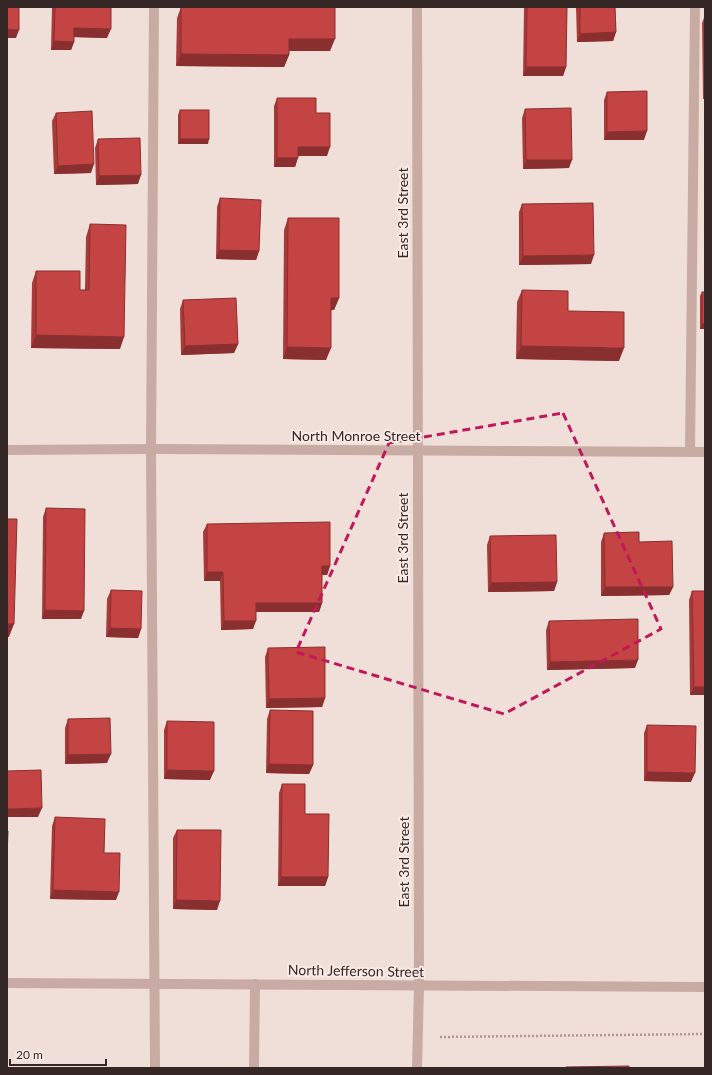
<svg xmlns="http://www.w3.org/2000/svg" width="712" height="1075" font-family="Lato,sans-serif">
<rect width="100%" height="100%" fill="#f0dfd8"/>
<g fill="none" stroke-linecap="round" stroke-linejoin="round">
<path stroke="#b4968f" stroke-width="2.5" stroke-dasharray="2 2" stroke-linecap="butt" d="M440,1037L705,1034"/>
<g stroke="#c8aca4" stroke-width="10">
<path d="M154,7L151,449L155,1068"/>
<path d="M690,452L695,7"/>
<path d="M254,1068L255,984"/>
</g>
<g stroke="#c8aca4" stroke-width="10">
<path d="M7,450L151,449L705,452"/>
<path d="M7,983L705,987"/>
<path d="M417,1068L419,986L417,7"/>
</g>
</g>
<g fill="#a93a3a">
<path d="M52,7H111L107,38L74,37V42L71,50H51Z"/>
<path d="M181,7H335L330,51H289V55L284,67L176,66L177,18Z"/>
<path d="M524,7H567L566,67L563,76H523Z"/>
<path d="M576,7H615L616,32L613,41L577,42Z"/>
<path d="M705,15V99H703L702,23Z"/>
<path d="M607,92L644,140H604V100Z"/>
<path d="M277,98L316,113L327,156H298L295,167H274V106Z"/>
<path d="M525,109L569,168L523,169L522,118Z"/>
<path d="M180,110L208,144H178V115Z"/>
<path d="M56,113L91,173L54,174L52,121Z"/>
<path d="M98,139L138,184L96,185L95,148Z"/>
<path d="M220,198L259,251L256,260L216,259L217,207Z"/>
<path d="M522,204L591,264L519,265V212Z"/>
<path d="M288,218L339,298L334,310H331L326,360L283,359L284,230Z"/>
<path d="M90,224L120,349L31,348L32,283L36,271L80,290H85L86,237Z"/>
<path d="M522,290L568,311L619,361L516,359L517,302Z"/>
<path d="M702,292H705V329H700V296Z"/>
<path d="M183,300L238,344L234,353L181,355L180,309Z"/>
<path d="M46,508L81,619H42L43,517Z"/>
<path d="M207,524L330,566L327,575H322V603L319,612H256L253,629L221,630L220,581H204L203,532Z"/>
<path d="M604,533L639,542L673,587L669,595L601,596V542Z"/>
<path d="M490,536L557,582L554,591L488,592L487,545Z"/>
<path d="M111,590L141,629L138,638L106,637L107,599Z"/>
<path d="M692,591L705,695H690L689,600Z"/>
<path d="M549,621L635,668L547,670L546,630Z"/>
<path d="M268,648L325,698L322,707L266,708L265,657Z"/>
<path d="M270,710L313,765L309,774L266,773L267,719Z"/>
<path d="M68,719L107,763L65,764V728Z"/>
<path d="M167,721L210,780L164,779V730Z"/>
<path d="M647,725L691,782L644,781V733Z"/>
<path d="M282,784L305,814L328,877L325,886H278L279,793Z"/>
<path d="M55,817L104,853L116,900L50,899L52,826Z"/>
<path d="M177,830L217,910L173,909V838Z"/>
</g>
<g fill="#892f2f">
<path d="M74,28L111,29L107,38L71,37Z"/>
<path d="M7,29L19,30L16,38H7Z"/>
<path d="M616,32L613,41L577,42L580,34Z"/>
<path d="M289,39H335L330,51H284Z"/>
<path d="M54,41L74,42L71,50H51Z"/>
<path d="M181,54L289,55L284,67L176,66Z"/>
<path d="M526,67H566L563,76H523Z"/>
<path d="M647,131L644,140H604L607,132Z"/>
<path d="M180,139H209L208,144H178Z"/>
<path d="M298,147H330L327,156H295Z"/>
<path d="M277,158H298L295,167H274Z"/>
<path d="M526,160H572L569,168L523,169Z"/>
<path d="M94,164L91,173L54,174L58,166Z"/>
<path d="M141,175L138,184L96,185L99,176Z"/>
<path d="M219,250L259,251L256,260L216,259Z"/>
<path d="M594,255L591,264L519,265L523,256Z"/>
<path d="M331,298H339L334,310H327Z"/>
<path d="M702,324H705V329H700Z"/>
<path d="M36,335L124,337L120,349L31,348Z"/>
<path d="M238,344L234,353L181,355L185,346Z"/>
<path d="M521,346L624,348L619,361L516,359Z"/>
<path d="M287,347L331,348L326,360L283,359Z"/>
<path d="M322,566H330L327,575H319Z"/>
<path d="M207,572H223L220,581H204Z"/>
<path d="M557,582L554,591L488,592L491,583Z"/>
<path d="M605,587H673L669,595L601,596Z"/>
<path d="M256,603H322L319,612H253Z"/>
<path d="M45,610L84,611L81,619H42Z"/>
<path d="M224,621H256L253,629L221,630Z"/>
<path d="M7,624H14L9,637H7Z"/>
<path d="M110,628L141,629L138,638L106,637Z"/>
<path d="M638,660L635,668L547,670L550,662Z"/>
<path d="M694,687H705V695H690Z"/>
<path d="M325,698L322,707L266,708L269,699Z"/>
<path d="M111,754L107,763L65,764L68,755Z"/>
<path d="M269,764L313,765L309,774L266,773Z"/>
<path d="M167,770L214,771L210,780L164,779Z"/>
<path d="M647,772L695,773L691,782L644,781Z"/>
<path d="M42,808L38,817H7V809Z"/>
<path d="M281,877H328L325,886H278Z"/>
<path d="M53,890L119,892L116,900L50,899Z"/>
<path d="M176,900L220,901L217,910L173,909Z"/>
</g>
<g fill="#c44343" stroke="#892f2f">
<path d="M7,7H19V30L7,29Z"/>
<path d="M55,7H111V29L74,28V42L54,41Z"/>
<path d="M181,7H335V39H289V55L181,54Z"/>
<path d="M527,7H567L566,67H526Z"/>
<path d="M580,7H615L616,32L580,34Z"/>
<path d="M647,91V131L607,132V92Z"/>
<path d="M277,98H316V113H330V147H298V158H277Z"/>
<path d="M571,108L572,160H526L525,109Z"/>
<rect x="180" y="110" width="29" height="29"/>
<path d="M92,111L94,164L58,166L56,113Z"/>
<path d="M140,138L141,175L99,176L98,139Z"/>
<path d="M220,198L261,200L259,251L219,250Z"/>
<path d="M593,203L594,255L523,256L522,204Z"/>
<path d="M288,218H339V298H331V348L287,347Z"/>
<path d="M90,224L126,225L124,337L36,335V271H80V290H89Z"/>
<path d="M522,290L568,291V311L624,312V348L521,346Z"/>
<rect x="702" y="292" width="3" height="32"/>
<path d="M236,298L238,344L185,346L183,300Z"/>
<path d="M46,508L85,509L84,611L45,610Z"/>
<path d="M7,519H17L14,624H7Z"/>
<path d="M330,522V566H322V603H256V621H224L223,572H207V524Z"/>
<path d="M639,532V542L672,541L673,587H605L604,533Z"/>
<path d="M556,535L557,582L491,583L490,536Z"/>
<path d="M111,590L142,591L141,629L110,628Z"/>
<path d="M692,591H705V687H694Z"/>
<path d="M638,619V660L550,662L549,621Z"/>
<path d="M325,647V698L269,699L268,648Z"/>
<path d="M270,710L313,711V765L269,764Z"/>
<path d="M110,718L111,754L68,755V719Z"/>
<path d="M167,721L214,722V771L167,770Z"/>
<path d="M647,725L696,726L695,773L647,772Z"/>
<path d="M41,770L42,808L7,809V771Z"/>
<path d="M282,784H305V814H329L328,877H281Z"/>
<path d="M55,817L105,819L104,853H120L119,892L53,890Z"/>
<path d="M177,830H221L220,901L176,900Z"/>
<path d="M7,831H8L7,859Z"/>
<path d="M629,1066V1068H566V1067Z"/>
</g>
<path fill="none" stroke="#c2185b" stroke-width="3" stroke-dasharray="8 5" stroke-linejoin="round" d="M563,413L661,629L504,714L296,652L389,443Z"/>
<g text-anchor="middle" stroke-width="4" stroke-linejoin="round" paint-order="stroke">
<g font-size="14" fill="#342726" stroke="#f8eae4">
<text transform="translate(403 213) rotate(-90)" y="5">East 3rd Street</text>
<text x="356" y="441">North Monroe Street</text>
<text transform="translate(403 538) rotate(-90)" y="5">East 3rd Street</text>
<text transform="translate(404 862) rotate(-90)" y="5">East 3rd Street</text>
<text transform="translate(356 971) rotate(1)" y="5">North Jefferson Street</text>
</g>
</g>
<rect width="712" height="1075" fill="none" stroke="#342726" stroke-width="16"/>
<path d="M10 1059v6h96v-6" fill="none" stroke="#342726" stroke-width="2"/>
<text x="16" y="1059" font-size="12" fill="#342726" stroke="#f8eae4" stroke-width="3" paint-order="stroke">20 m</text>
</svg>
